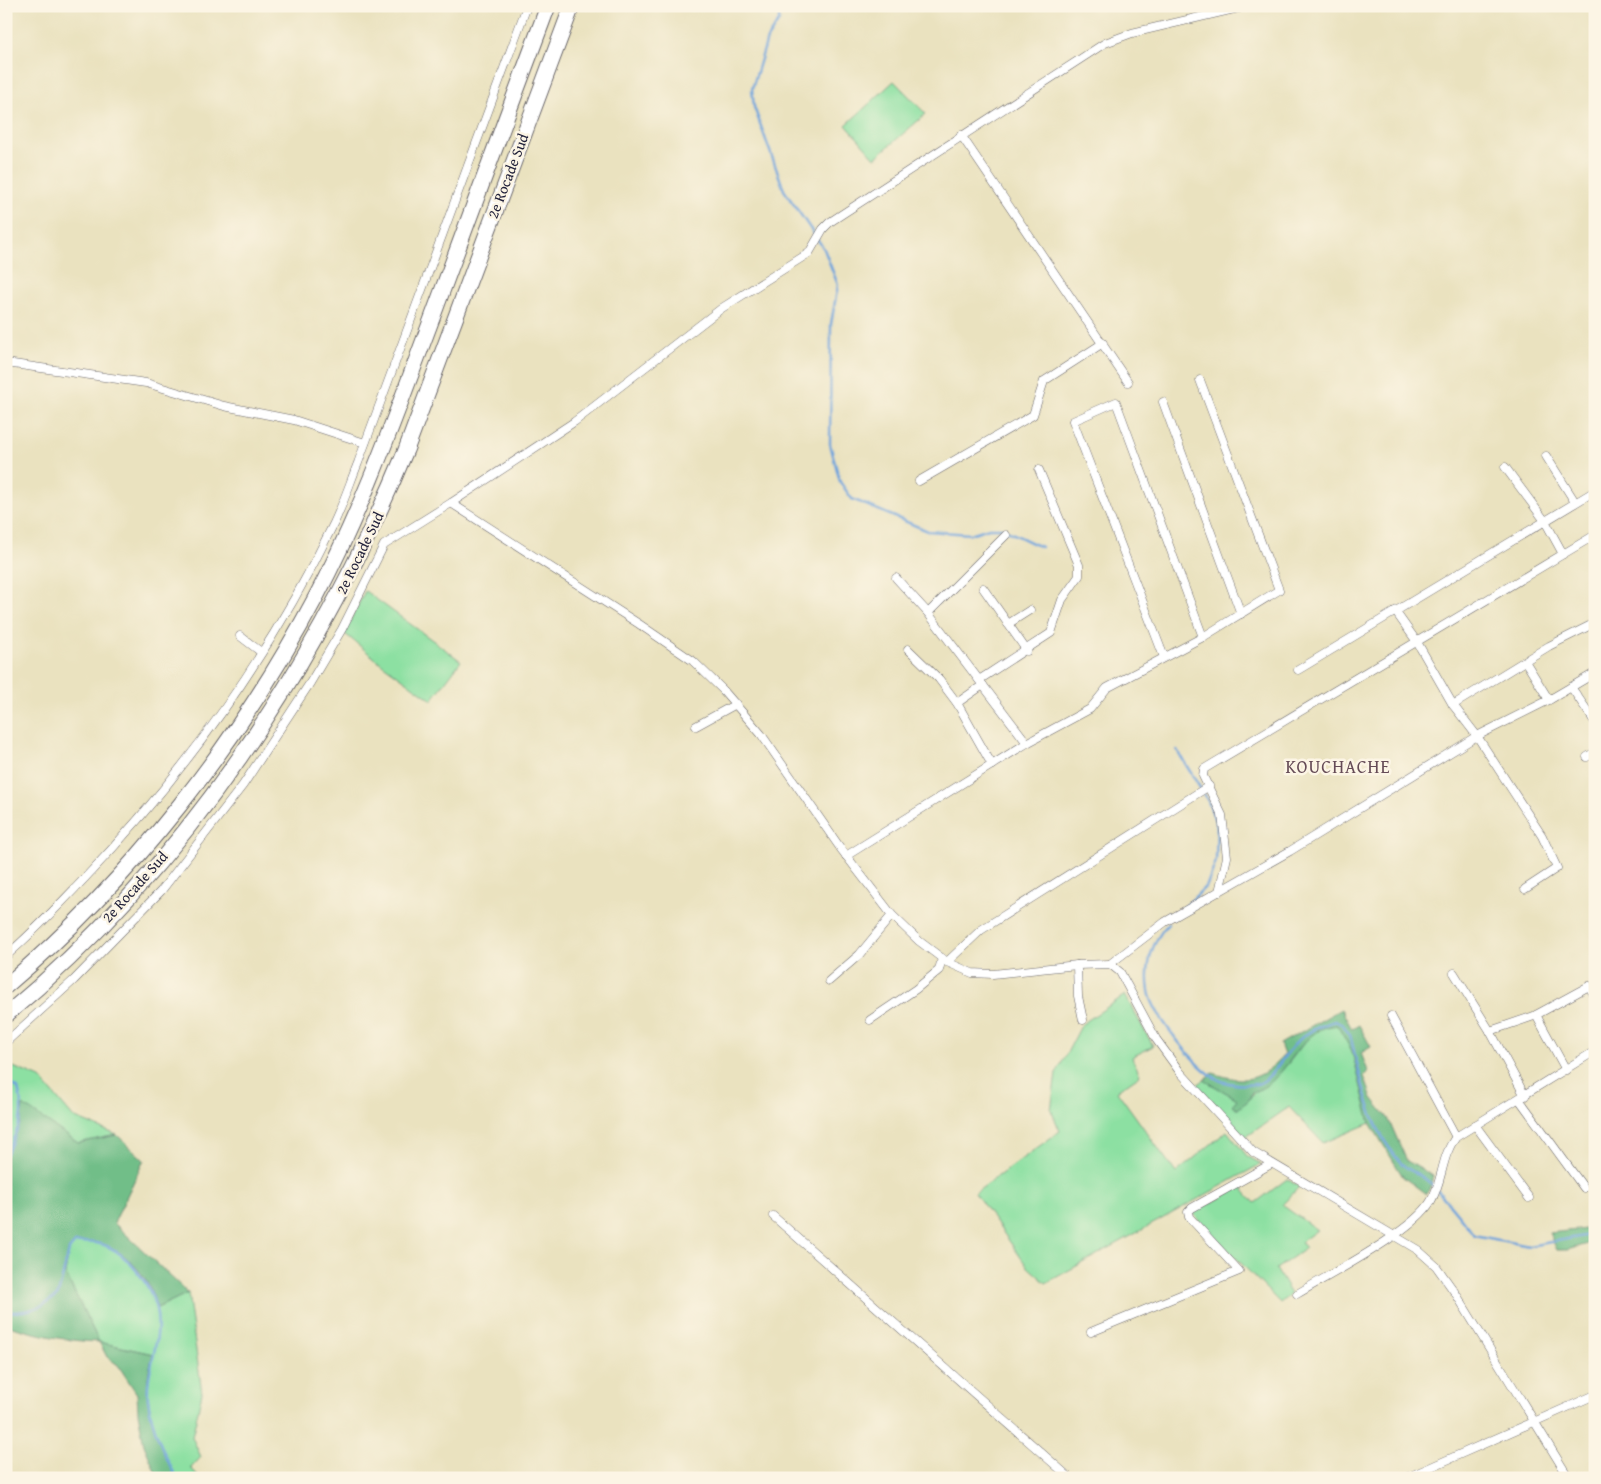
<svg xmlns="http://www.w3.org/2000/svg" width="1601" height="1484" font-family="'Gentium Book Plus',serif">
<rect width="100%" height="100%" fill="#fcf5e5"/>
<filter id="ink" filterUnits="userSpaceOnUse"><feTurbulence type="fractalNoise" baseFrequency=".02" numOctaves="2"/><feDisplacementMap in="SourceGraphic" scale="10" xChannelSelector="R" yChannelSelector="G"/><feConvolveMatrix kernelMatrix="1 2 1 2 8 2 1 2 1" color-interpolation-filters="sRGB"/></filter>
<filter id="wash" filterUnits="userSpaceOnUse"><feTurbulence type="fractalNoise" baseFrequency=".0096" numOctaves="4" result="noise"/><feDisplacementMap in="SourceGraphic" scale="20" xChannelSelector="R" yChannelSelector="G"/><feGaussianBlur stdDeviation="1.12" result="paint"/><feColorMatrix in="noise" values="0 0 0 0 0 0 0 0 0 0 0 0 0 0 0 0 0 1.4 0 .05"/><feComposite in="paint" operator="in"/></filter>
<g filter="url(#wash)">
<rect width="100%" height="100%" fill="#eae2bf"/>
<g fill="#8ce0a2" stroke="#57816e">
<path d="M894,81L926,114L875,158L846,125Z"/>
<path d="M365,591L461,661L432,700L382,664L344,633Z"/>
<path d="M1125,995L1153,1046L1132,1057L1140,1075L1117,1091L1176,1173L1227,1131L1247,1156L1261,1164L1046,1283L1027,1266L975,1193L1060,1131L1051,1110L1056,1074L1082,1024Z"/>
<path d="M1337,1025L1352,1051L1370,1123L1323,1143L1289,1107L1246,1137L1197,1085L1204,1080L1238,1099L1249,1100C1255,1087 1267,1083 1278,1074C1293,1061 1301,1042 1318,1030C1323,1027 1331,1026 1337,1025Z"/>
<path d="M6,1064L40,1078L73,1117L117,1135L78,1143L23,1106L20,1124L6,1155Z"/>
<path d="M1287,1179L1299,1187L1282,1205L1317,1230L1301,1242L1306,1248L1276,1269L1291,1294L1280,1303L1192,1213L1241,1187L1255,1203Z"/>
<path d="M86,1241C124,1245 144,1274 157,1308L188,1293L202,1393L192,1437L201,1457L191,1468L200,1478H177C162,1452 144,1407 148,1377C149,1369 151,1361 153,1354L99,1342L65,1273L69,1250L75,1243Z"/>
</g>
<g fill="#71be88" stroke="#4a7062">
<path d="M1341,1009L1352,1029L1359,1025L1371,1047L1361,1053L1368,1071L1364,1076L1372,1098L1388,1118L1407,1161L1433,1176L1430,1188L1426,1194L1403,1177L1370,1123L1352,1051L1337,1025C1331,1026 1324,1027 1319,1030C1293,1046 1282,1085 1252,1092L1249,1100L1238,1109L1232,1105L1237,1099L1204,1080L1213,1073C1246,1084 1260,1081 1284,1055L1280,1044Z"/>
<path d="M23,1105L78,1143L117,1135L144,1160L114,1223L188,1293L157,1308C154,1300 152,1290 147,1282C131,1256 106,1238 75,1243L69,1250L65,1273L99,1342L153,1354C151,1361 149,1369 148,1377C144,1407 162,1452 177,1478H158L144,1445L138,1413L137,1394L118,1365L107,1357L99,1342C66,1341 37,1335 6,1325V1155L20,1124Z"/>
<path d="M1595,1228V1242L1567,1250H1557L1549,1233Z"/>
</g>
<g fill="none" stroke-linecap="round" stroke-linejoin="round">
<g stroke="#6fa4dc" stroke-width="2.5">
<path d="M721,6L730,8L733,6"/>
<path d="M775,6L779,12V21L767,39L752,89L754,107L784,190L824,249L838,285L831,324L830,444L840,482L852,499L928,531L970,534L989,528H1001L1041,547"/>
<path d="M1177,750L1208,801L1217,826L1216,861L1207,885L1184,908"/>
<path d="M1168,924C1151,942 1145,967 1149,991C1153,1015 1197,1069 1219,1080C1230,1085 1246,1085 1257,1084C1270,1082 1286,1052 1296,1043C1307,1031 1320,1026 1335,1021L1343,1025L1350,1035C1361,1078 1369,1129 1401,1163C1408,1171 1421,1174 1429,1182C1446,1198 1460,1217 1474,1235L1529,1246L1595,1234"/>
<path d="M6,1082L18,1088C26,1116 18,1129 6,1155"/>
<path d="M6,1307L10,1312C30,1312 43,1307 58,1295L69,1250L75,1243C98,1240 111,1245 127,1260C148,1281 161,1305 157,1335C155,1357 146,1376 148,1399C151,1424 164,1456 177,1478"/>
</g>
</g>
</g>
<g filter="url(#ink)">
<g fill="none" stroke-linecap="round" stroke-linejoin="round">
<defs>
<g id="street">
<path d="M1247,6L1132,33L1105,43L830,222L823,229L809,253L722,308L574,422L451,503L639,624L693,661L723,690L761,734L841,849L892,915L919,941L947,962L972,973L993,974L1077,965L1110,964L1120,972L1156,1039L1180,1072L1253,1152L1418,1250L1436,1266L1456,1294L1569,1478"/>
<path d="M961,135L1128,382"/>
<path d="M6,363L146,383L224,406L294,420L365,443"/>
<path d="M1163,402L1241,614"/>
<path d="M1546,456L1575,502"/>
<path d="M1505,467L1545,521L1563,554"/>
<path d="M919,481L1033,415L1044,381L1103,343"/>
<path d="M896,578L928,613L1027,743"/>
<path d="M983,588L1027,651"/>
<path d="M1395,611L1417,642L1453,705L1477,736L1542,836L1557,868L1525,889"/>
<path d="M928,613L1006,535"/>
<path d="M1008,624L1030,610"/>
<path d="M240,636L261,652"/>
<path d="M908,649L939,679L957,703L992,765"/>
<path d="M1164,657L1073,421L1116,402L1203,637"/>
<path d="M1525,661L1549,700"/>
<path d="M1298,670L1595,491"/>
<path d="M979,680L1051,633L1062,600L1079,576V565L1039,470"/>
<path d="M1571,687L1595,722"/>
<path d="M957,703L983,685"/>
<path d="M1453,705L1549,646L1595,623"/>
<path d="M696,726L736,704"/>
<path d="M1587,757L1595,752"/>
<path d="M846,856L1027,743L1090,709L1107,688L1203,637L1279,590L1200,380"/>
<path d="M1219,892L1227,857L1222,815L1203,776L1204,769L1595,535"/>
<path d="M6,956C34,932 59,905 84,879C184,774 271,654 334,523C343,504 350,483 358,463L527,6"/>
<path d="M947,962L981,930L1209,786"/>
<path d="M1110,964L1165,922L1290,851L1477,736L1549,700L1595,673"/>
<path d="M1077,965L1078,996L1083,1020"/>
<path d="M1454,973L1490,1031L1525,1096"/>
<path d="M829,981L859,955L892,915"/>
<path d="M1536,1015L1566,1070"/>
<path d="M1391,1016L1456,1137"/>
<path d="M870,1020L916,989L939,970L942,958"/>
<path d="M1490,1031L1534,1016L1589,986L1595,996"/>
<path d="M6,1042L74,980L161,891L243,785L310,683L342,629L384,545L451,503"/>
<path d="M1519,1099L1584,1188"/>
<path d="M1475,1125L1529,1198"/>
<path d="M773,1216L1070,1478"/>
<path d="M1297,1294C1330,1274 1413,1232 1431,1201C1443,1181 1441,1156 1456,1137L1595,1051"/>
<path d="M1091,1332L1239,1271L1189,1217L1188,1212L1192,1208L1271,1164"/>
<path d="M1406,1478L1595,1395"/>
</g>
<g id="highway">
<path d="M6,986C132,879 240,741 317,595C363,508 396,414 431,321C469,216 509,111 548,6"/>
<path d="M6,1015C186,865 317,665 406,450L572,6"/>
</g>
</defs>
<use href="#street" stroke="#686569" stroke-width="9"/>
<use href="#highway" stroke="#686569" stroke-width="17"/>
<use href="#street" stroke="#fff" stroke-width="8"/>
<use href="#highway" stroke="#fff" stroke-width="15"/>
</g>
</g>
<g text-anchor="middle" stroke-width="5" stroke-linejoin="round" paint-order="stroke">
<g font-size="15" fill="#22223b" stroke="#fcf5e5">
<text transform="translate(508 176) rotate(-69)" y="5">2e Rocade Sud</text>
<text transform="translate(360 553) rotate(-64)" y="5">2e Rocade Sud</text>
<text transform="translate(135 887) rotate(-48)" y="5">2e Rocade Sud</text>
</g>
<g font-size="18" letter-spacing="1" fill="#664c57" stroke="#fcf5e5">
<text x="1338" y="773">KOUCHACHE</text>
</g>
</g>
<rect width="1601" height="1484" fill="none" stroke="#fcf5e5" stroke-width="25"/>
</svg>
